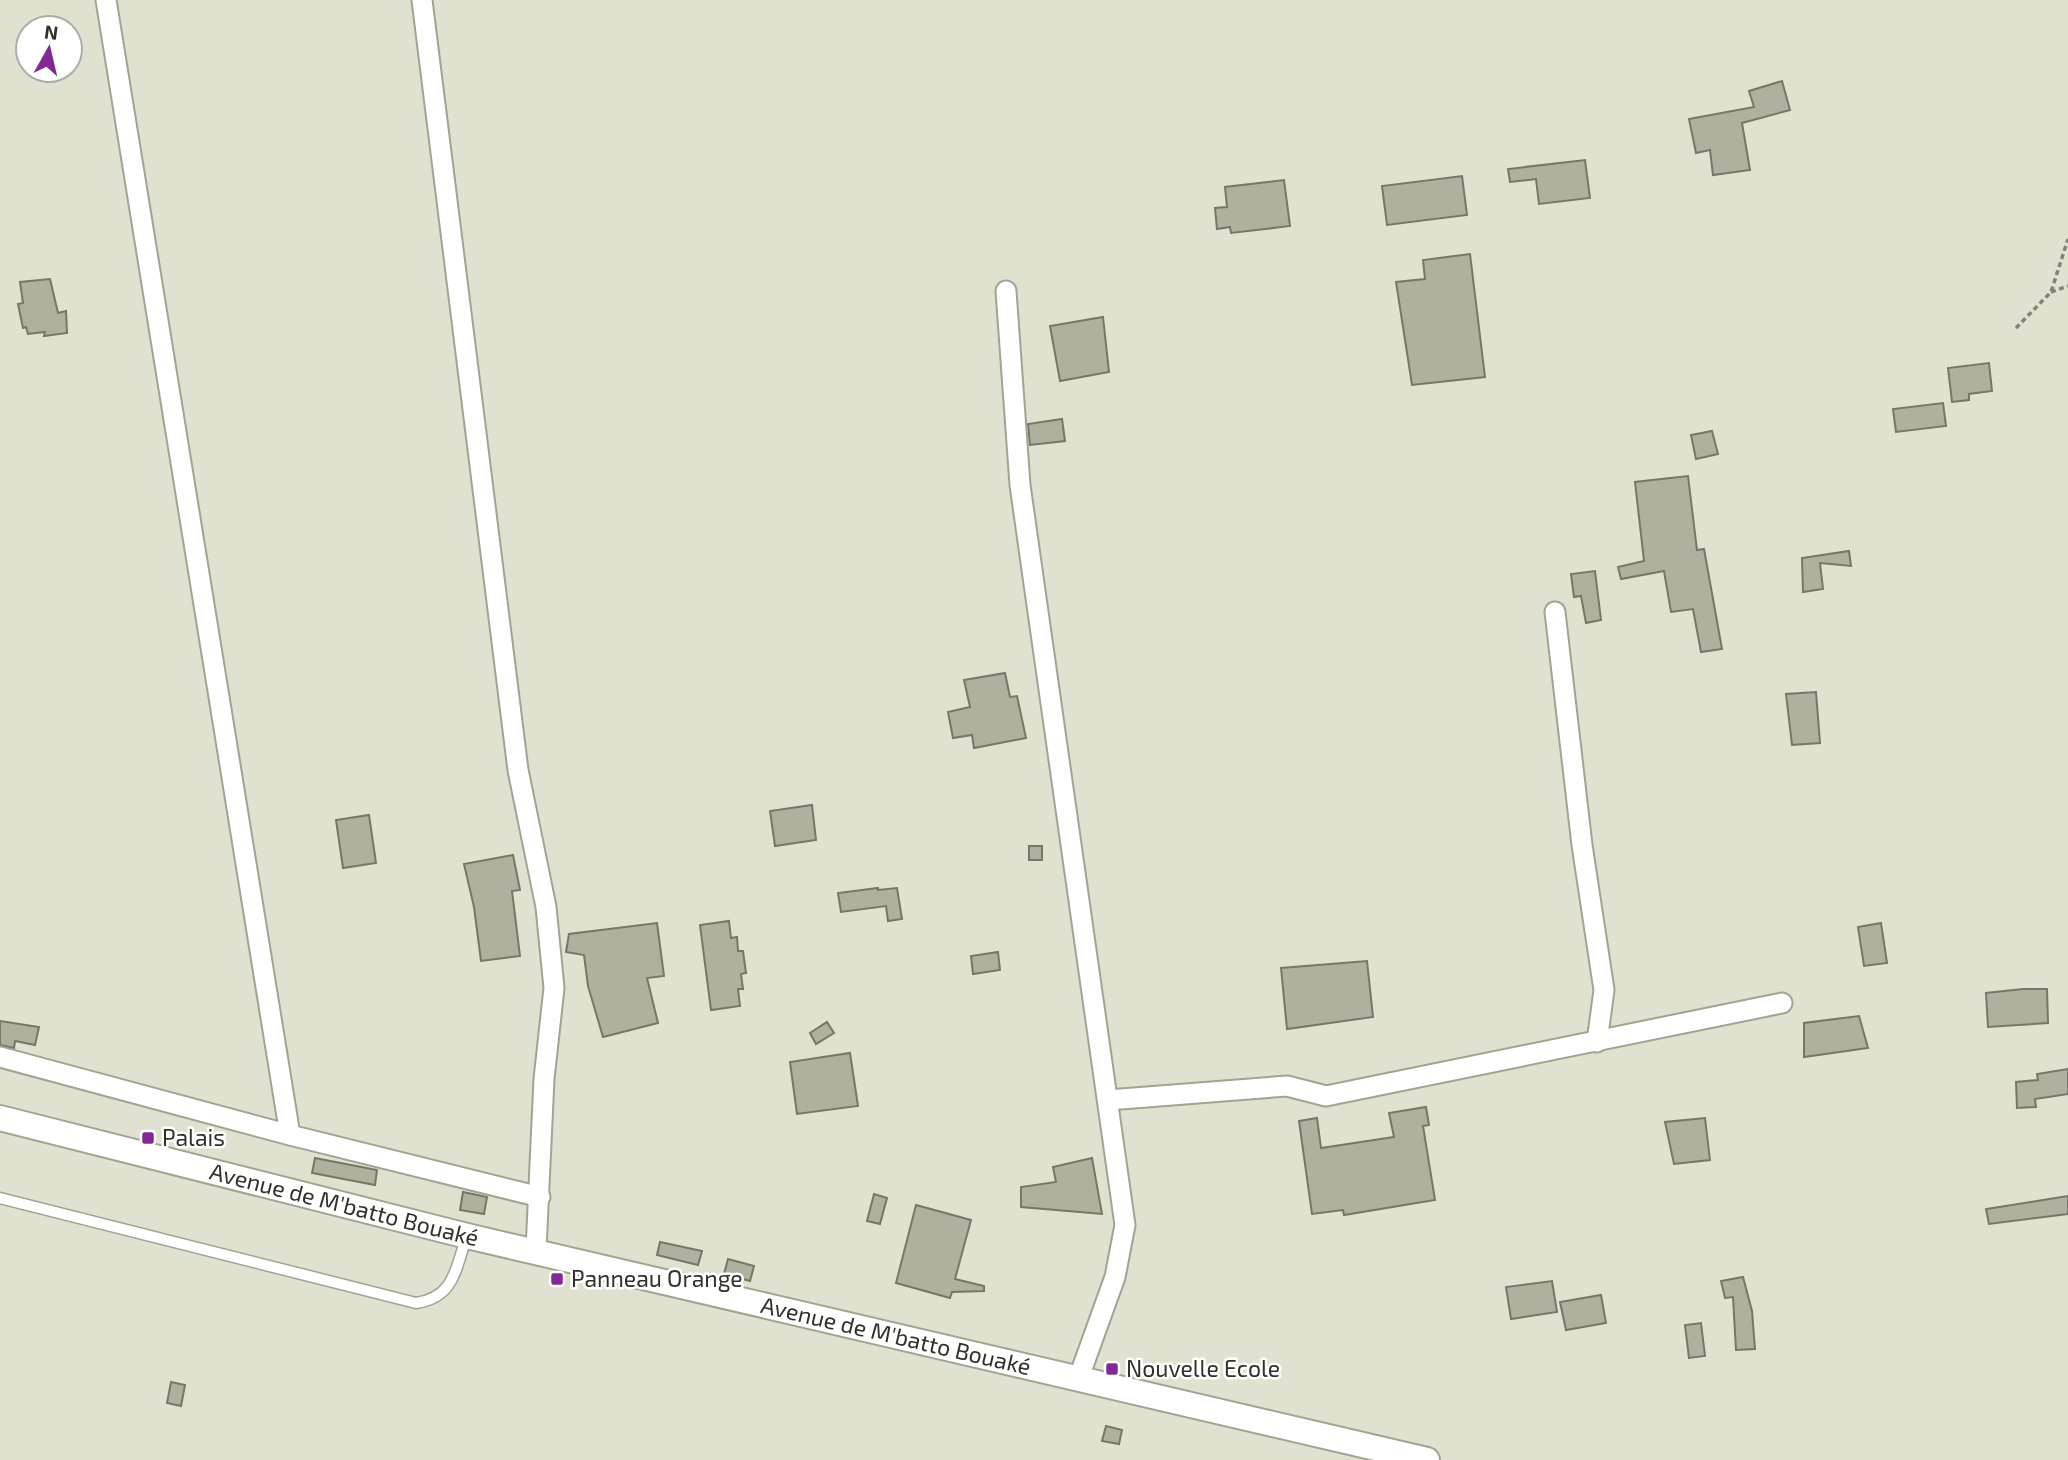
<svg xmlns="http://www.w3.org/2000/svg" width="2068" height="1460" font-family="'Exo 2',sans-serif">
<rect width="100%" height="100%" fill="#e0e1d0"/>
<g fill="#afb09f" stroke="#767768" stroke-width="2">
<path d="M1782,81L1790,110L1742,123L1750,170L1713,175L1710,150L1696,153L1689,119L1754,107L1749,91Z"/>
<path d="M1585,160L1590,198L1539,204L1536,179L1510,182L1508,169Z"/>
<path d="M1462,176L1467,215L1387,225L1382,186Z"/>
<path d="M1284,180L1290,226L1231,233L1230,227L1217,229L1215,208L1227,207L1225,187Z"/>
<path d="M1470,254L1485,377L1412,385L1396,282L1425,279L1423,260Z"/>
<path d="M50,279L58,313L66,311L67,333L44,336L45,332L28,334L26,327L23,328L18,304L23,303L20,282Z"/>
<path d="M1103,317L1109,372L1060,381L1050,326Z"/>
<path d="M1989,363L1992,391L1969,394V400L1952,402L1948,368Z"/>
<path d="M1943,403L1946,426L1896,432L1893,409Z"/>
<path d="M1062,419L1065,441L1030,445L1028,424Z"/>
<path d="M1712,431L1718,454L1696,459L1691,435Z"/>
<path d="M1688,476L1697,550L1704,549L1722,649L1701,652L1693,609L1671,612L1664,571L1621,579L1618,567L1644,561L1635,482Z"/>
<path d="M1849,551L1851,566L1820,563L1823,589L1803,592L1802,558Z"/>
<path d="M1595,571L1601,620L1586,623L1581,596L1574,597L1571,574Z"/>
<path d="M1005,673L1010,697L1017,696L1026,738L974,748L972,735L953,738L948,712L970,707L964,680Z"/>
<path d="M1816,692L1820,743L1792,745L1786,694Z"/>
<path d="M812,805L816,840L775,846L770,811Z"/>
<path d="M369,815L376,863L343,868L336,820Z"/>
<rect x="1029" y="846" width="13" height="14"/>
<path d="M513,855L520,890L512,891L520,956L481,961L474,907L464,864Z"/>
<path d="M878,888V890L897,888L902,919L888,921L886,906L841,912L838,893Z"/>
<path d="M729,921L731,938L737,937L738,951H743L746,973L741,974L743,989H738L740,1006L711,1010L700,925Z"/>
<path d="M657,923L664,976L647,978L658,1023L603,1037L588,986L584,955L566,952L569,934Z"/>
<path d="M1881,923L1887,963L1864,966L1858,927Z"/>
<path d="M998,952L1000,970L973,974L971,956Z"/>
<path d="M1367,961L1373,1017L1287,1029L1281,968Z"/>
<path d="M2023,989H2047L2048,1023L1988,1027L1986,993Z"/>
<path d="M1859,1016L1868,1048L1804,1057V1023Z"/>
<path d="M0,1021L39,1027L35,1045L15,1041L14,1048L0,1045Z"/>
<path d="M827,1022L834,1033L816,1044L810,1033Z"/>
<path d="M850,1053L858,1106L797,1114L790,1062Z"/>
<path d="M2068,1069V1094L2035,1099L2036,1107L2017,1108L2016,1082L2038,1080L2037,1074Z"/>
<path d="M1426,1107L1429,1125L1423,1126L1435,1200L1344,1215L1343,1210L1312,1214L1299,1121L1317,1118L1321,1148L1394,1137L1389,1113Z"/>
<path d="M1705,1118L1710,1160L1674,1164L1665,1122Z"/>
<path d="M315,1158L377,1170L375,1185L312,1173Z"/>
<path d="M1092,1158L1102,1214L1021,1207V1187L1056,1182L1053,1167Z"/>
<path d="M463,1192L487,1197L484,1214L460,1210Z"/>
<path d="M874,1194L887,1198L880,1224L867,1221Z"/>
<path d="M2068,1196V1214L1989,1224L1986,1209Z"/>
<path d="M916,1205L971,1220L955,1279L984,1286V1291L952,1292L950,1298L896,1283Z"/>
<path d="M660,1242L702,1251L698,1265L657,1255Z"/>
<path d="M728,1259L754,1266L750,1281L724,1274Z"/>
<path d="M1743,1277L1752,1311L1755,1349L1736,1350L1733,1297L1725,1298L1721,1281Z"/>
<path d="M1552,1281L1557,1312L1511,1319L1506,1287Z"/>
<path d="M1601,1295L1606,1323L1566,1330L1560,1302Z"/>
<path d="M1701,1323L1705,1356L1689,1358L1685,1325Z"/>
<path d="M171,1382L185,1385L181,1406L167,1403Z"/>
<path d="M1106,1426L1122,1430L1119,1444L1102,1441Z"/>
</g>
<g fill="none" stroke-linecap="round" stroke-linejoin="round">
<defs>
<path id="service" d="M0,1198L416,1303C455,1297 455,1269 467,1236"/>
<g id="minor">
<path d="M106,0L290,1135"/>
<path d="M422,0L518,770L546,907L554,988L544,1079L536,1250"/>
<path d="M1006,291L1020,485L1125,1225L1115,1277L1079,1377"/>
<path d="M1555,612L1582,845L1604,990L1597,1042"/>
<path d="M0,1057L290,1135L540,1197"/>
<path d="M1108,1100L1287,1086L1326,1096L1782,1003"/>
</g>
<g id="tertiary">
<path id="s1" d="M0,1118L467,1236L1427,1460"/>
</g>
</defs>
<use href="#service" stroke="#a2a393" stroke-width="13"/>
<use href="#minor" stroke="#a2a393" stroke-width="23"/>
<use href="#tertiary" stroke="#a2a393" stroke-width="28"/>
<g stroke="#828277" stroke-width="3.5" stroke-dasharray="5 3.5" stroke-linecap="butt">
<path d="M2051,292L2068,286"/>
<path d="M2016,328L2051,292L2068,239"/>
</g>
<use href="#service" stroke="#fff" stroke-width="10"/>
<use href="#minor" stroke="#fff" stroke-width="19"/>
<use href="#tertiary" stroke="#fff" stroke-width="24"/>
</g>
<g fill="#832995" stroke="#fff" stroke-width="2.5">
<rect x="141" y="1131" width="14" height="14" rx="3.5"/>
<rect x="550" y="1272" width="14" height="14" rx="3.5"/>
<rect x="1105" y="1362" width="14" height="14" rx="3.5"/>
</g>
<g text-anchor="middle" stroke-width="5" stroke-linejoin="round" paint-order="stroke">
<g font-size="23" fill="#31312a" stroke="#fff" text-anchor="start">
<text x="162" y="1146">Palais</text>
<text x="571" y="1287">Panneau Orange</text>
<text x="1126" y="1377">Nouvelle Ecole</text>
</g>
<g font-size="23" fill="#31312a" stroke="#fff">
<text dy="8" stroke="none"><textPath href="#s1" startOffset="355">Avenue de M'batto Bouaké</textPath></text>
<text dy="8" stroke="none"><textPath href="#s1" startOffset="922">Avenue de M'batto Bouaké</textPath></text>
</g>
</g>
<g transform="translate(49 49) rotate(8)"><circle r="33" fill="#ffffff" stroke="#adadaa" stroke-width="2"/>
<path d="M0-5L12 26L0 18L-12 26Z" fill="#832995"/>
<text y="-10" font-size="19" font-weight="bold" text-anchor="middle" fill="#31312a">N</text>
</g>
</svg>
